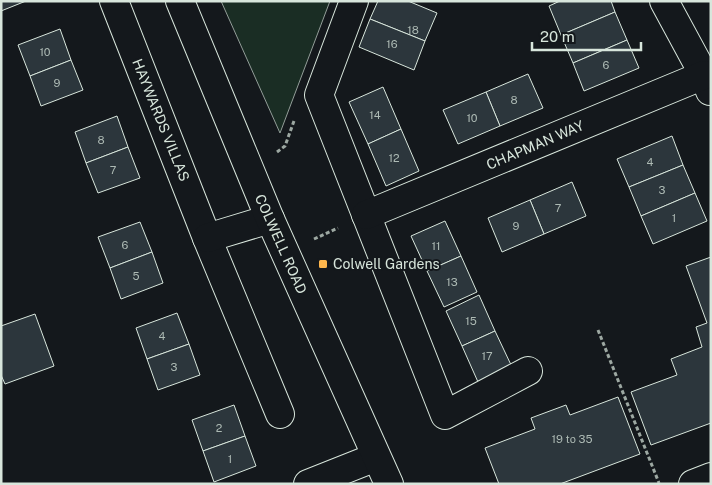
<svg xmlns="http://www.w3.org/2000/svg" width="712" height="485" font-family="'Public Sans',sans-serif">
<rect width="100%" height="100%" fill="#14181c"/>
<path fill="#1a2d24" stroke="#939e99" d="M221,1H330L280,133Z"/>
<g fill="#2c363c" stroke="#d8e6dc">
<path d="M1,1H26L1,11Z"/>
<path d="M378,1H408L437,13L425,41L370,19Z"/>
<path d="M560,1H611L615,12L561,35L549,6Z"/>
<path d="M615,12L627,40L573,63L561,35Z"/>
<path d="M370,19L425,41L414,70L359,47Z"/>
<path d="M60,29L71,60L30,76L18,45Z"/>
<path d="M627,40L639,68L584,91L573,63Z"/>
<path d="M71,60L83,90L41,106L30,76Z"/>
<path d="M528,74L543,108L500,126L486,92Z"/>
<path d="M383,87L401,129L368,144L349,102Z"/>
<path d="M486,92L500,126L458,144L443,110Z"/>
<path d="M117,116L128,147L86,163L75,132Z"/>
<path d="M401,129L419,171L386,186L368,144Z"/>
<path d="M672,136L683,165L629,187L617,159Z"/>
<path d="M128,147L140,178L98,193L86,163Z"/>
<path d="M683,165L695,193L641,216L629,187Z"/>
<path d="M572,182L586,216L544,234L530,200Z"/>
<path d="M695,193L707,221L653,244L641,216Z"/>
<path d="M530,200L544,234L502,252L488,218Z"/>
<path d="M445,221L461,256L427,271L411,236Z"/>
<path d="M140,222L152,252L110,268L98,237Z"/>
<path d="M152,252L163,283L121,299L110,268Z"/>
<path d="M461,256L477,292L444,307L427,271Z"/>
<path d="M711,257V423L651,445L631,392L677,375L671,359L702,347L696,327L707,323L686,266Z"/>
<path d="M479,295L495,331L462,346L446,311Z"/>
<path d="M177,313L189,344L147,359L136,328Z"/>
<path d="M35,314L54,366L5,384L1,375V326Z"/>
<path d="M495,331L512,367L478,382L462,346Z"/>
<path d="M189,344L200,375L158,390L147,359Z"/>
<path d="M618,397L640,454L560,484H499L485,448L535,429L531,418L566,405L570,415Z"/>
<path d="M234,405L245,436L203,451L192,420Z"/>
<path d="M245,436L256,466L214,482L203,451Z"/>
</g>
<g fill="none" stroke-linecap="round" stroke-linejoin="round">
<defs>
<g id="street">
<path d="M114,1L207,238L280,414"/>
<path d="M354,1L319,95L445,415L528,371"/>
<path d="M664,1L704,75L710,91"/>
<path d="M366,215L704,75"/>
<path d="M207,238L270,219"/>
<path d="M308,484L376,457"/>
<path d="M693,484L711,477"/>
</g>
<path id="secondary" d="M180,1L270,219L389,484"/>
</defs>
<use href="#street" stroke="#d8e6dc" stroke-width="30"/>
<use href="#secondary" stroke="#d8e6dc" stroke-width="30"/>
<g stroke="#9da8a2" stroke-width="3" stroke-dasharray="4 2.5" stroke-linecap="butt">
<path d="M277,152L285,146L294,121"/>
<path d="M314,239L338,228"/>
<path d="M598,330L659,483"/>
</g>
<use href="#street" stroke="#14181c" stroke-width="28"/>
<use href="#secondary" stroke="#14181c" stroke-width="28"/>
</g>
<rect fill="#ffb74d" stroke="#14181c" stroke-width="2" x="318" y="259" width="10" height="10" rx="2.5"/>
<g text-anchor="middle" stroke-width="4" stroke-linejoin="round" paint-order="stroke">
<g font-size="11" fill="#adbab4">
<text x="413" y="34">18</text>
<text x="392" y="48">16</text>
<text x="45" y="56">10</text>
<text x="606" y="69">6</text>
<text x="57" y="87">9</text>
<text x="514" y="104">8</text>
<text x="375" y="119">14</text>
<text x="472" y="122">10</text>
<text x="101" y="144">8</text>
<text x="394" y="162">12</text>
<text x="650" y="166">4</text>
<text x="113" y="174">7</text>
<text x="662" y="194">3</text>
<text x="558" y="212">7</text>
<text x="674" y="222">1</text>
<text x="516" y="230">9</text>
<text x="125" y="249">6</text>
<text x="436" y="250">11</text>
<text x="136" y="280">5</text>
<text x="452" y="286">13</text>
<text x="471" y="325">15</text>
<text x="162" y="340">4</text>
<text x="487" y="360">17</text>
<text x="174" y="371">3</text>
<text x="219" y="432">2</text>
<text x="572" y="443">19 to 35</text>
<text x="230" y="463">1</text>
</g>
<g font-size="14" fill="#d8e6dc" stroke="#14181c">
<text transform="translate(161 120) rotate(68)" y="5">HAYWARDS VILLAS</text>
<text transform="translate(535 145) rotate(-23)" y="5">CHAPMAN WAY</text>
<text transform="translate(281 244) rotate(66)" y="5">COLWELL ROAD</text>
</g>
<g font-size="14" fill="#d8e6dc" stroke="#14181c" text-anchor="start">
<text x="333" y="269">Colwell Gardens</text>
</g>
</g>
<rect width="712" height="485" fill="none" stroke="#d8e6dc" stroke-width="5"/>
<path d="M532 42v8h109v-8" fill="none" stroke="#d8e6dc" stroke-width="2.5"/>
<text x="540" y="42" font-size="15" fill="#d8e6dc" stroke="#14181c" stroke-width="4" paint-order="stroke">20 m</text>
</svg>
